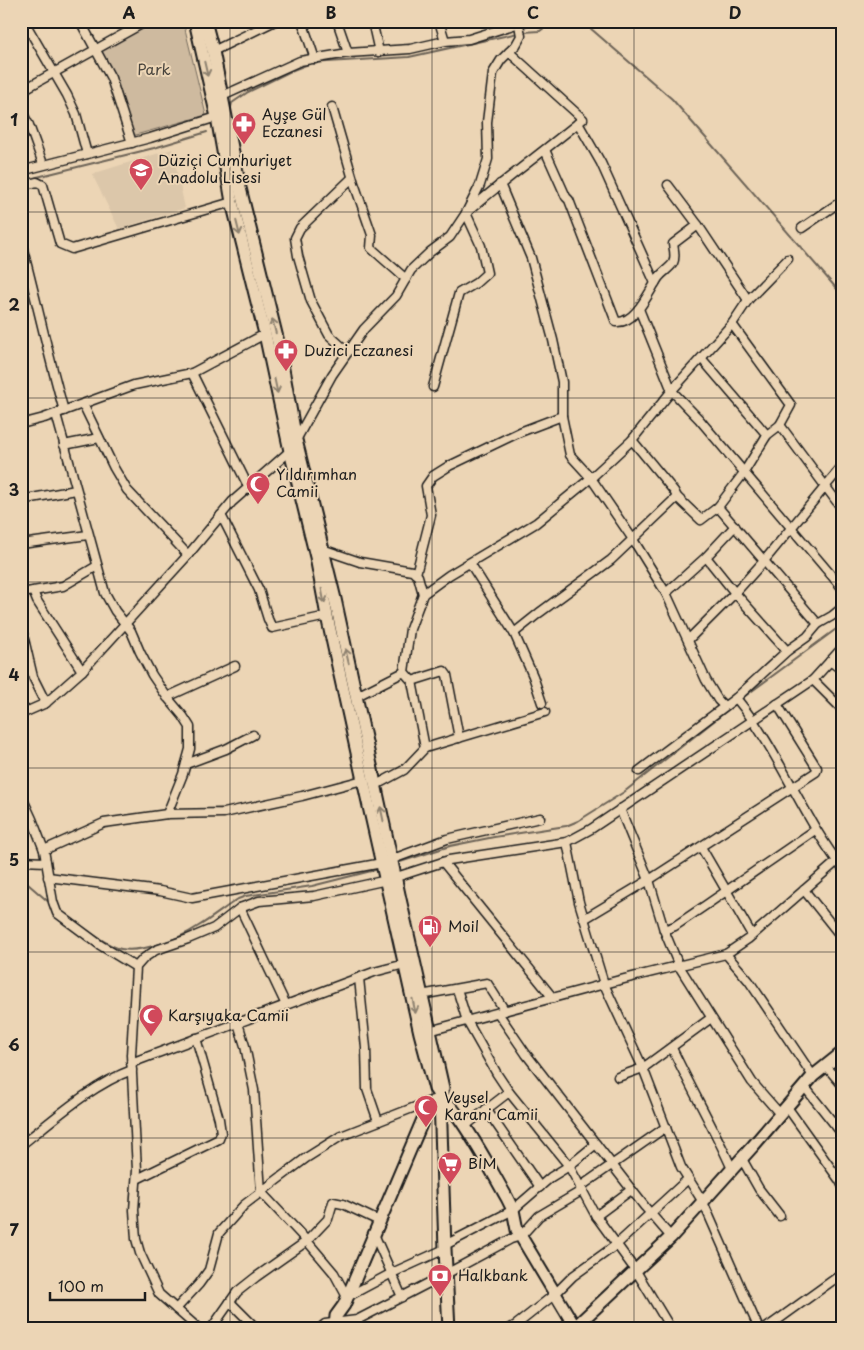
<svg xmlns="http://www.w3.org/2000/svg" width="864" height="1350" font-family="'Playpen Sans',sans-serif">
<rect width="100%" height="100%" fill="#ecd5b5"/>
<filter id="ink" filterUnits="userSpaceOnUse"><feTurbulence type="fractalNoise" baseFrequency=".02" numOctaves="2"/><feDisplacementMap in="SourceGraphic" scale="10" xChannelSelector="R" yChannelSelector="G"/><feConvolveMatrix kernelMatrix="1 2 1 2 8 2 1 2 1" color-interpolation-filters="sRGB"/></filter>
<g filter="url(#ink)">
<path fill="#dcc7aa" d="M172,149L185,208L119,229L92,174Z"/>
<path fill="#ceba9f" stroke="#756b5e" d="M156,21H183L206,115L132,136L121,93L101,51Z"/>
<g fill="none" stroke-linecap="round" stroke-linejoin="round">
<g stroke="#6c6357" stroke-width="2">
<path d="M582,21L672,99L843,296"/>
<path d="M523,32L540,31L553,21"/>
<path d="M230,111L232,103L248,92L293,70L311,63L409,57L518,33"/>
<path d="M21,181L154,148L207,132"/>
<path d="M741,699L843,624"/>
<path d="M397,863L450,846L494,837L566,826L578,821L624,792L738,702"/>
<path d="M21,878L51,904"/>
<path d="M59,910C74,920 105,946 121,949C142,953 179,939 197,927C211,919 224,908 238,899L246,896L312,886L379,869"/>
</g>
<defs>
<g id="street">
<path d="M24,21L67,95L76,114L87,154"/>
<path d="M80,21L111,78L132,143"/>
<path d="M302,21L315,59"/>
<path d="M337,21L348,53"/>
<path d="M372,21L379,52"/>
<path d="M439,21L445,41"/>
<path d="M213,51L275,21"/>
<path d="M21,91L147,21"/>
<path d="M218,98L300,61L348,53L410,49L445,41L469,39L526,21"/>
<path d="M332,107L354,183L372,235L371,248L406,279"/>
<path d="M21,110L29,125L43,164"/>
<path d="M578,123L601,163L655,283"/>
<path d="M545,150L566,197L569,200L616,322C636,324 649,291 659,277C663,272 670,268 673,263C676,257 674,250 673,244L698,225"/>
<path d="M21,171L150,138L217,117"/>
<path d="M500,184L531,258L553,340L562,382V416L570,455L591,478L632,538L666,593L706,680L718,700L724,706"/>
<path d="M668,185L698,225L748,300"/>
<path d="M21,186L37,182L43,185L60,244L72,249L232,202"/>
<path d="M802,228L843,200"/>
<path d="M21,242C36,298 48,355 64,411"/>
<path d="M639,309L672,391L699,419L843,589"/>
<path d="M348,352L329,335L311,301L298,256L295,238L300,228L352,178"/>
<path d="M702,359L767,435"/>
<path d="M192,373L249,488"/>
<path d="M433,387L459,293L476,283L487,273L481,246L466,213C504,180 544,151 583,119L509,52"/>
<path d="M83,404L114,468L127,490L188,555"/>
<path d="M56,414L105,593L115,611L131,631L140,652L152,675L167,697L183,716L190,727V749L183,774L167,814"/>
<path d="M21,424L44,418L134,385L192,373L265,334"/>
<path d="M780,425L843,510"/>
<path d="M632,440L674,491L677,497L701,520L718,507L743,474L767,435L780,425L791,405L732,324"/>
<path d="M64,445L99,438"/>
<path d="M21,500L76,490"/>
<path d="M718,507L818,624"/>
<path d="M221,515L259,590L268,619L272,628L327,616"/>
<path d="M21,544L88,535"/>
<path d="M322,549L360,562L412,571L418,576L423,594"/>
<path d="M706,557L735,593L787,651"/>
<path d="M470,563L514,633L533,676L542,703"/>
<path d="M416,574L431,515L426,486L433,476L449,466L520,432L562,416"/>
<path d="M33,591L37,601L82,671"/>
<path d="M21,593L63,586L97,566"/>
<path d="M666,593L706,557L735,526"/>
<path d="M21,626L33,677L46,703"/>
<path d="M514,633L539,613L611,560L677,497"/>
<path d="M688,640L735,593L764,561L843,465"/>
<path d="M830,661L843,671"/>
<path d="M813,680L843,710"/>
<path d="M412,681L444,671L447,675L459,738"/>
<path d="M357,696L404,672"/>
<path d="M167,697L235,666"/>
<path d="M736,698C779,750 801,815 843,869"/>
<path d="M21,714L46,703L82,671L188,555L232,502L290,451L332,375L364,329L396,296L411,270L430,252L450,237L466,213L480,185L488,159L487,122L493,73L501,60L516,45L521,36L519,24"/>
<path d="M425,748L412,681L404,672L410,629L423,594L449,575L536,523L591,478L632,440L674,388L732,324L748,300L788,259"/>
<path d="M186,764L226,749L253,735"/>
<path d="M639,771L736,698L787,651L807,637L818,624L832,616L843,607"/>
<path d="M376,785L404,770L425,748L545,712"/>
<path d="M21,795L32,819L44,850L53,902L57,913L100,945L136,967"/>
<path d="M620,809L649,880L664,930L679,966L752,1082L780,1114"/>
<path d="M567,842L579,902L604,984L643,1068L681,1167L703,1202L759,1329"/>
<path d="M701,847L752,935"/>
<path d="M44,850L104,823L167,814L224,813L302,796L363,780"/>
<path d="M21,861L46,862"/>
<path d="M443,862L553,998"/>
<path d="M48,877L160,891L192,898L382,863L447,839L540,818"/>
<path d="M804,890L843,939"/>
<path d="M240,908L286,1005"/>
<path d="M584,919L649,880L816,772L817,768L777,704"/>
<path d="M664,930L675,926L706,905L815,830"/>
<path d="M726,954L749,981L813,1076"/>
<path d="M359,978L366,1048L367,1089L378,1121"/>
<path d="M457,989L467,1021L497,1074L509,1092L569,1166L596,1216L636,1271L671,1329"/>
<path d="M421,995L487,983L505,1011"/>
<path d="M498,1013L526,1054L645,1207L671,1237"/>
<path d="M238,1023L245,1046L254,1090L261,1192L307,1241L334,1273L347,1297L392,1273L445,1249"/>
<path d="M425,1032L616,981L726,954L748,939L843,856"/>
<path d="M672,1048C691,1089 714,1128 732,1169"/>
<path d="M131,1063L374,972L405,964"/>
<path d="M826,1066L843,1086"/>
<path d="M618,1077L643,1068L711,1018"/>
<path d="M804,1086L843,1135"/>
<path d="M787,1107L840,1181L843,1187"/>
<path d="M486,1109L540,1187"/>
<path d="M465,1126L509,1092"/>
<path d="M21,1145C54,1119 93,1084 132,1070"/>
<path d="M742,1159L759,1189L780,1216"/>
<path d="M137,1179L219,1139L221,1133L219,1119L196,1038"/>
<path d="M580,1187L666,1127"/>
<path d="M596,1216L631,1190"/>
<path d="M374,1234L402,1297"/>
<path d="M445,1245L513,1210L551,1177L569,1166L596,1144"/>
<path d="M230,1302L257,1329"/>
<path d="M176,1309L199,1284L209,1270L219,1233L244,1205L261,1192L306,1158L341,1136L438,1098"/>
<path d="M199,1329L159,1294L140,1253L136,1239L134,1210L137,1170L131,1055L136,967L144,958L156,950L188,939L214,928L240,908L259,901L314,896L387,880L449,860L567,842L591,829L813,680L843,647"/>
<path d="M211,1329L237,1292L256,1277L307,1241L328,1219L333,1202L343,1204L379,1221"/>
<path d="M319,1329L325,1324L357,1320L446,1274L511,1239L521,1236L539,1216L583,1190"/>
<path d="M509,1329L516,1325L555,1294L573,1276L616,1245L688,1179"/>
<path d="M765,1329L843,1273"/>
</g>
<g id="secondary">
<path d="M195,21L217,117L232,202L265,334L290,451L316,557L327,616L363,780L420,1033L435,1089C441,1099 451,1105 457,1115C476,1141 491,1170 507,1198L513,1210L517,1230L575,1327"/>
<path d="M205,21L213,51L240,188L278,342L296,440L335,599L400,899L443,1088L440,1097L445,1249L449,1329"/>
<path d="M335,1329L336,1316L344,1305L427,1110L440,1097"/>
<path d="M573,1329L671,1237L753,1146L813,1076L843,1052"/>
</g>
</defs>
<use href="#street" stroke="#1c1c1c" stroke-width="11"/>
<use href="#secondary" stroke="#1c1c1c" stroke-width="15"/>
<use href="#street" stroke="#ecd5b5" stroke-width="8"/>
<use href="#secondary" stroke="#ecd5b5" stroke-width="11"/>
</g>
<defs><path id="oneway-shaft" d="M-6 0H5M1.5-3L5.5 0L1.5 3" fill="none" stroke-width="1.6" stroke-linecap="round" stroke-linejoin="round" transform="scale(1.25)"/></defs>
<g stroke="#8e8270">
<use href="#oneway-shaft" transform="translate(206 69) rotate(77)"/>
<use href="#oneway-shaft" transform="translate(238 228) rotate(76)"/>
<use href="#oneway-shaft" transform="translate(274 326) rotate(-104)"/>
<use href="#oneway-shaft" transform="translate(276 386) rotate(78)"/>
<use href="#oneway-shaft" transform="translate(323 596) rotate(79)"/>
<use href="#oneway-shaft" transform="translate(347 656) rotate(-103)"/>
<use href="#oneway-shaft" transform="translate(382 814) rotate(-102)"/>
<use href="#oneway-shaft" transform="translate(414 1006) rotate(78)"/>
</g>
</g>
<path fill="none" stroke="#1c1c1c" stroke-width="1" stroke-opacity="0.55" d="M230,21V1329M432,21V1329M634,21V1329M21,212H843M21,398H843M21,582H843M21,768H843M21,952H843M21,1138H843"/>
<defs>
<symbol id="pharmacy-pin" viewBox="-11 -11 22 30"><path d="M0 17L-7.5 6A9.5 9.5 0 1 1 7.5 6Z" fill="#d1495b" stroke="#ecd5b5"/><path d="M-2-6h4v4h4v4h-4v4h-4v-4h-4v-4h4Z" fill="#fff"/></symbol>
<symbol id="school-pin" viewBox="-11 -11 22 30"><path d="M0 17L-7.5 6A9.5 9.5 0 1 1 7.5 6Z" fill="#d1495b" stroke="#ecd5b5"/><path d="M0-5L7-2L0 1L-7-2ZM-4 1L0 2.5L4 1V4Q0 6-4 4Z" fill="#fff"/></symbol>
<symbol id="mosque-pin" viewBox="-11 -11 22 30"><path d="M0 17L-7.5 6A9.5 9.5 0 1 1 7.5 6Z" fill="#d1495b" stroke="#ecd5b5"/><path d="M3.5-4.9A6 6 0 1 0 3.5 4.9A5 5 0 1 1 3.5-4.9Z" fill="#fff"/></symbol>
<symbol id="fuel-pin" viewBox="-11 -11 22 30"><path d="M0 17L-7.5 6A9.5 9.5 0 1 1 7.5 6Z" fill="#d1495b" stroke="#ecd5b5"/><path d="M-5.5-6h7V0h2V4h1.3V-2.5L3-4.5l.8-.8L6-3V5H2.5V1h-1V6h-7ZM-4.2-4.7v3.2H.2V-4.7Z" fill="#fff"/></symbol>
<symbol id="supermarket-pin" viewBox="-11 -11 22 30"><path d="M0 17L-7.5 6A9.5 9.5 0 1 1 7.5 6Z" fill="#d1495b" stroke="#ecd5b5"/><path d="M-6-5.5h2.5l.6 2H6L4.5 2H-2.5L-4.4-4H-6ZM-1.5 3.2a1.3 1.3 0 1 0 .1 0ZM3 3.2a1.3 1.3 0 1 0 .1 0Z" fill="#fff"/></symbol>
<symbol id="bank-pin" viewBox="-11 -11 22 30"><path d="M0 17L-7.5 6A9.5 9.5 0 1 1 7.5 6Z" fill="#d1495b" stroke="#ecd5b5"/><path d="M-6-4H6V4H-6ZM0-2.3a2.3 2.3 0 1 0 0 4.6a2.3 2.3 0 1 0 0-4.6Z" fill="#fff"/></symbol>
</defs>
<g fill-rule="evenodd">
<use href="#pharmacy-pin" x="230" y="110" width="28" height="38"/>
<use href="#school-pin" x="127" y="156" width="28" height="38"/>
<use href="#pharmacy-pin" x="272" y="337" width="28" height="38"/>
<use href="#mosque-pin" x="244" y="470" width="28" height="38"/>
<use href="#fuel-pin" x="416" y="913" width="28" height="38"/>
<use href="#mosque-pin" x="137" y="1002" width="28" height="38"/>
<use href="#mosque-pin" x="412" y="1093" width="28" height="38"/>
<use href="#supermarket-pin" x="436" y="1150" width="28" height="38"/>
<use href="#bank-pin" x="426" y="1262" width="28" height="38"/>
</g>
<g text-anchor="middle" stroke-width="4" stroke-linejoin="round" paint-order="stroke">
<g font-size="15" fill="#48443d" stroke="#ecd5b5">
<text x="154" y="75">Park</text>
</g>
<g font-size="15" fill="#1c1c1c" stroke="#ecd5b5" text-anchor="start">
<text x="262" y="120">Ayşe Gül<tspan x="262" dy="17">Eczanesi</tspan></text>
<text x="158" y="166">Düziçi Cumhuriyet<tspan x="158" dy="17">Anadolu Lisesi</tspan></text>
<text x="304" y="356">Duzici Eczanesi</text>
<text x="276" y="480">Yıldırımhan<tspan x="276" dy="17">Camii</tspan></text>
<text x="448" y="932">Moil</text>
<text x="168" y="1021">Karşıyaka Camii</text>
<text x="444" y="1103">Veysel<tspan x="444" dy="17">Karani Camii</tspan></text>
<text x="468" y="1169">BİM</text>
<text x="458" y="1281">Halkbank</text>
</g>
</g>
<rect width="864" height="1350" fill="none" stroke="#ecd5b5" stroke-width="55"/>
<path d="M50 1292v8h95v-8" fill="none" stroke="#1c1c1c" stroke-width="2.5"/>
<text x="58" y="1292" font-size="15" fill="#1c1c1c" stroke="#ecd5b5" stroke-width="4" paint-order="stroke">100 m</text>
<rect x="28" y="28" width="808" height="1294" fill="none" stroke="#1c1c1c" stroke-width="2"/>
<g font-size="16" text-anchor="middle" font-weight="bold" fill="#1c1c1c">
<text x="129" y="19">A</text>
<text x="331" y="19">B</text>
<text x="533" y="19">C</text>
<text x="735" y="19">D</text>
<text x="14" y="126">1</text>
<text x="14" y="311">2</text>
<text x="14" y="496">3</text>
<text x="14" y="681">4</text>
<text x="14" y="866">5</text>
<text x="14" y="1051">6</text>
<text x="14" y="1236">7</text>
</g>
</svg>
